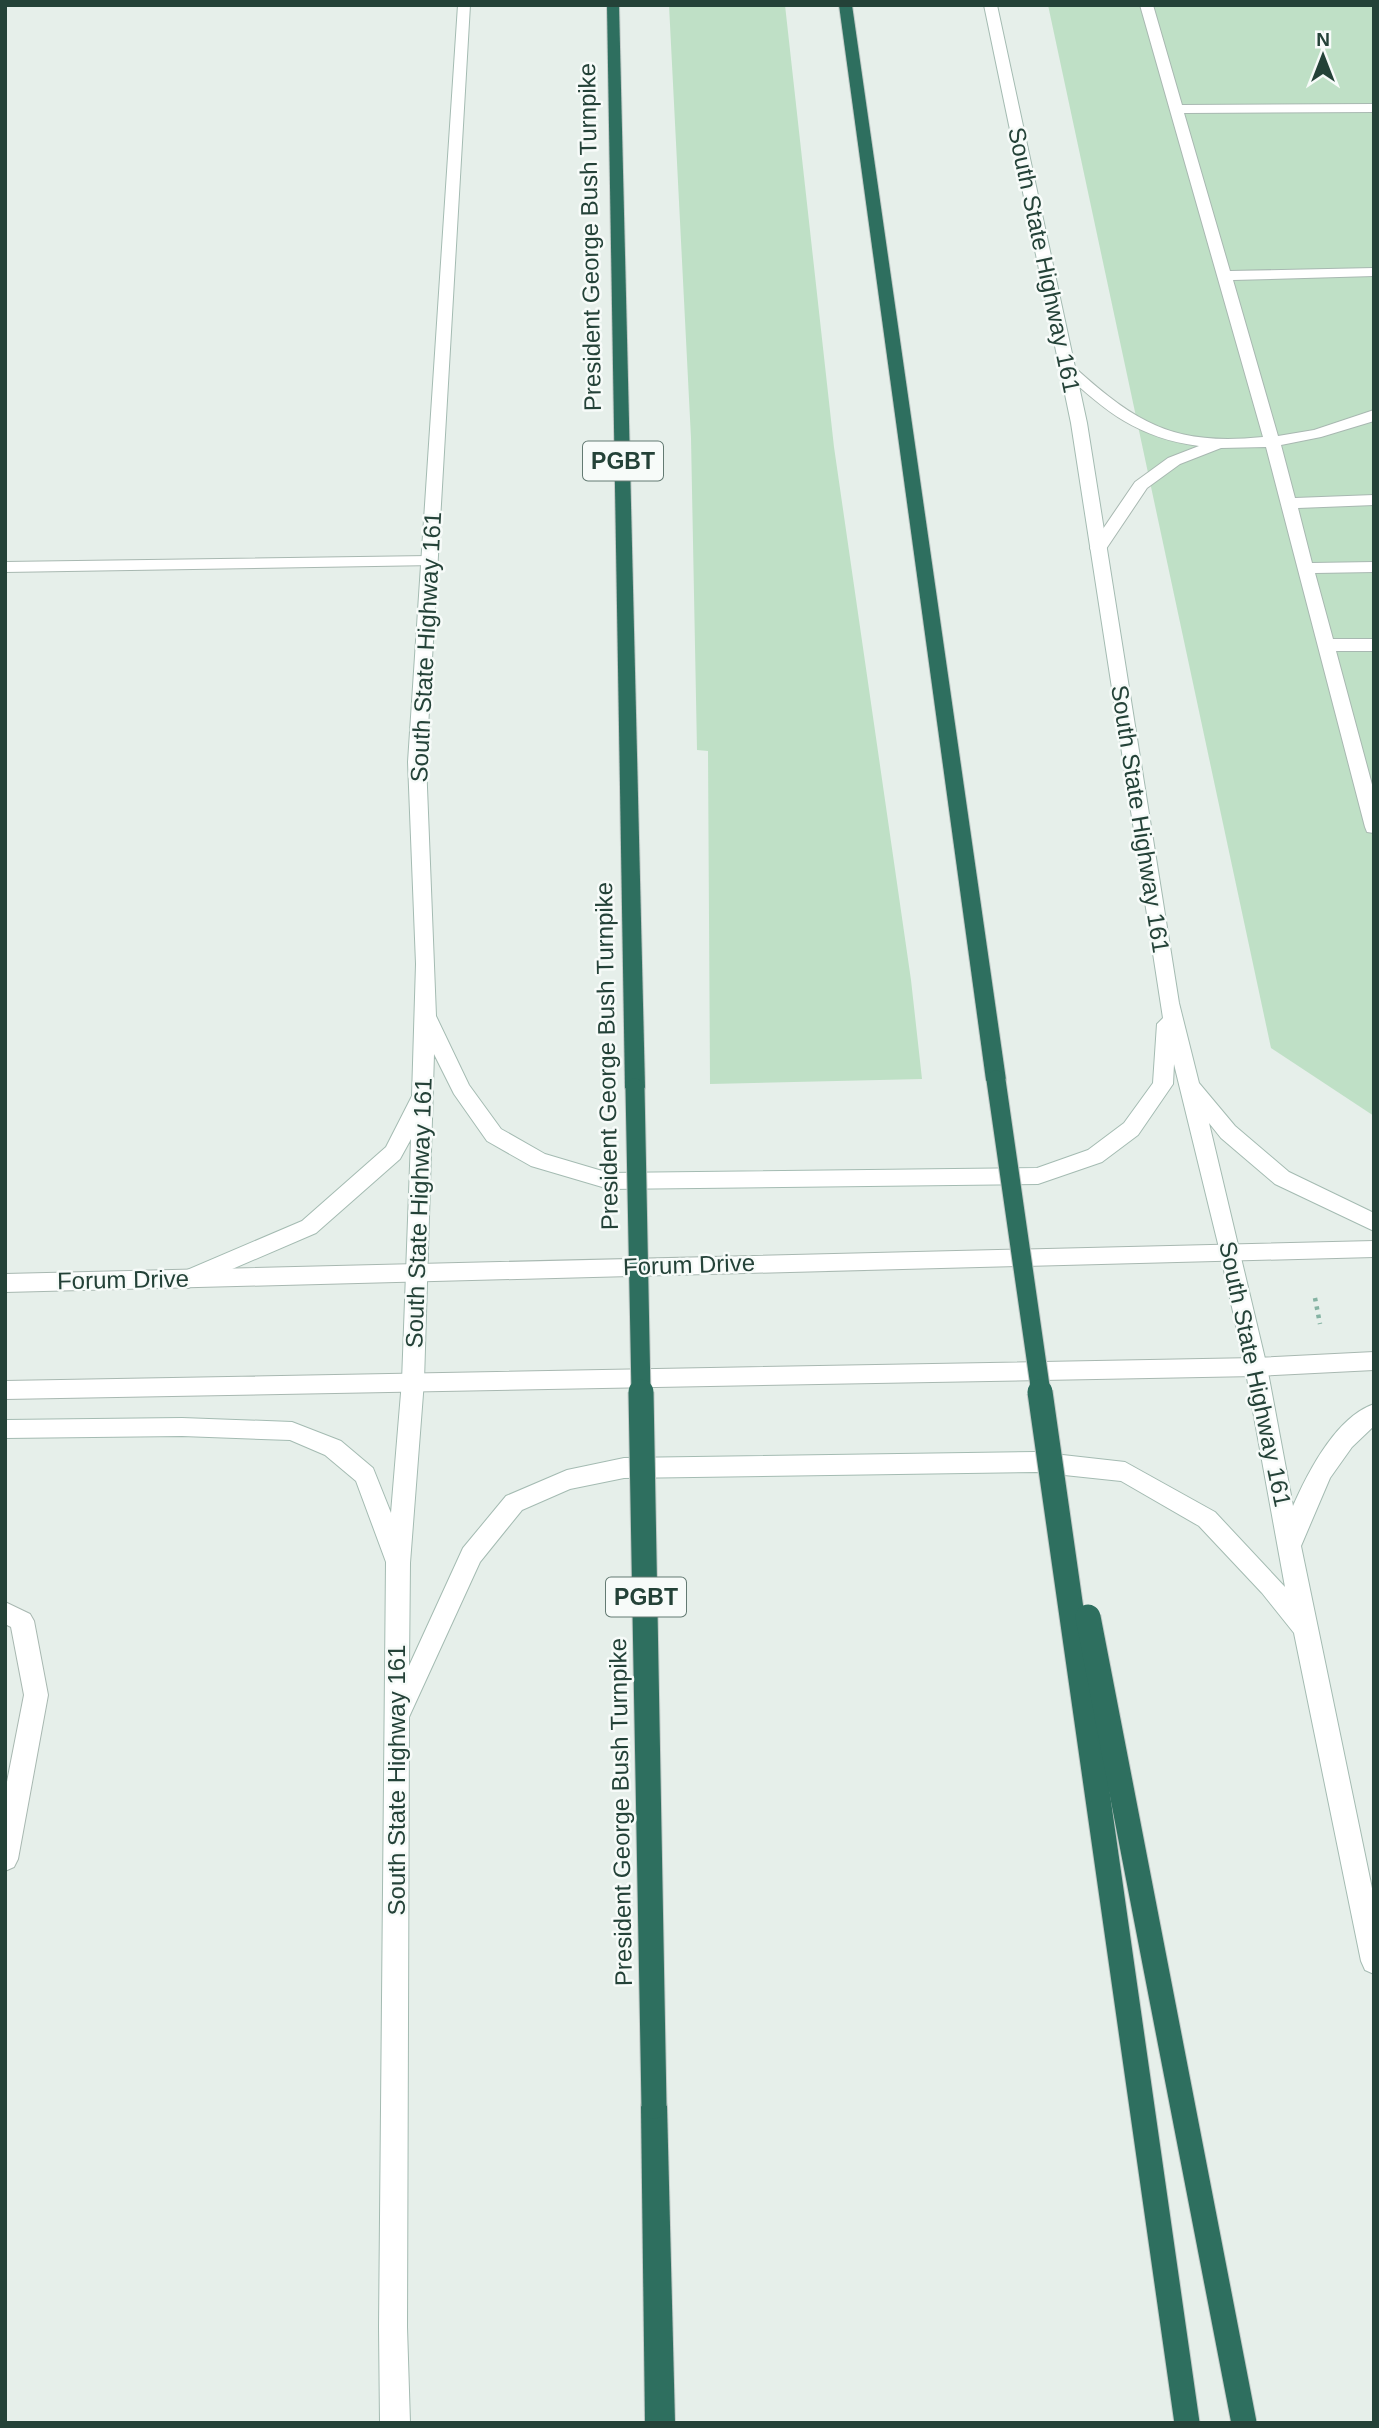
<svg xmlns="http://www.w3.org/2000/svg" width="1379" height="2428" font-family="Helvetica,sans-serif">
<rect width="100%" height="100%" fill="#e6efea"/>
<g fill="#bfe0c6">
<path d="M669,5H785L834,447L911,980L922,1079L710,1084L708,751L697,750L691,438Z"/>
<path d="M1048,5H1374V1116L1271,1048Z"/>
</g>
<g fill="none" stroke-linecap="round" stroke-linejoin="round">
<defs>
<g id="service">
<path d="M1140,5H1153L1182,105L1374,104V112L1184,113L1230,271L1374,268V276L1233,280L1278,436L1314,430L1374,410V421L1321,437L1281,445L1295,498L1374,495V505L1298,508L1312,563L1374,562V572L1315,573L1333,639H1374V651H1336L1374,792V833L1367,832L1365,827L1266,447L1221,448L1180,464L1147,488L1104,552H1092L1090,548L1135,482L1168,458L1199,446C1138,438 1106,412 1063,372L1060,369L1063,366H1073C1137,424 1174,446 1263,437Z"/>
<path d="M5,1602L30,1614L34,1621L48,1695L18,1859L14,1867L5,1871V1792L24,1695L11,1627L5,1624Z"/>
</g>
<path id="minor" d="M429,556L437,561L435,565L5,572V562Z"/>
<g id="tertiary">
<path d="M1374,1241V1257L5,1292V1274Z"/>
<path d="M1374,1352V1370L1256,1376L5,1399V1381L1256,1358Z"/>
</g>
<path id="secondary" d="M458,5H470L426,762L436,1016L469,1085L501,1129L545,1154L609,1173L1037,1168L1088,1150L1124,1123L1153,1083L1157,1024L1163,1018L1071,423L984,5H997L1087,423L1179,1003L1199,1083L1235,1126L1289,1172L1374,1213V1231L1275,1184L1221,1138L1209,1123L1267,1367L1293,1506C1308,1472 1336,1417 1374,1404V1426L1352,1447L1330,1478L1301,1546L1374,1898V1974L1365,1970L1361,1961L1294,1633L1262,1593L1199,1526L1121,1481L1036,1472L624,1478L570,1489L522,1510L480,1562L409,1717L407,2327L410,2423H380L379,2327L386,1562L356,1481L325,1455L290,1440L182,1436L5,1438V1420L182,1418L292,1422L341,1441L373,1468L391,1513L402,1381L411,1139L400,1159L316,1233L188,1288L180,1285L177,1279L180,1273L302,1221L386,1147L412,1096L416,964L408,762ZM434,1054L454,1094L487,1141L531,1166L609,1189L1038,1184L1102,1162L1138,1135L1173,1084L1174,1064L1220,1252L1245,1367L1285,1587L1215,1512L1125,1462L1036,1452L624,1458L567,1470L506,1496L463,1548L409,1666L410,1563L424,1381Z"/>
<g id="motorway">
<path d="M607,5H619L645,1088L642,1093L635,1096L628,1093L625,1088Z"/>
<path d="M839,5H852L1006,1080L1003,1085L996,1088L989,1085L986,1080Z"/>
<path d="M654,2093L664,2096L667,2106L675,2423H645L641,2106L644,2096Z"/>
</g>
</defs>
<use href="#service" stroke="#a8b8b1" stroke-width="2"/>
<use href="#minor" stroke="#a8b8b1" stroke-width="2"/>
<use href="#tertiary" stroke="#a8b8b1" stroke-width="2"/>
<use href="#secondary" stroke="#a4bbb2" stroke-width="2"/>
<use href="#motorway" stroke="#c2cac7" stroke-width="2"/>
<path stroke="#85b3a3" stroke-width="4.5" stroke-dasharray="3.5 5" stroke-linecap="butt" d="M1315,1298L1320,1324"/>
<use href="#service" fill="#fff" fill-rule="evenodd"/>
<use href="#minor" fill="#fff" fill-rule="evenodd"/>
<use href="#tertiary" fill="#fff" fill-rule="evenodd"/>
<use href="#secondary" fill="#fff" fill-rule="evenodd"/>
<use href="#motorway" fill="#2e6f5f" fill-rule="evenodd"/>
<defs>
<g id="motorway-bridge-far1">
<path d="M996,1080L1041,1393"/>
<path d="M635,1088L641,1393"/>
</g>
<g id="motorway-bridge">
<path d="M641,1392L654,2106"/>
<path d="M1040,1392L1187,2423"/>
<path d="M1088,1617L1244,2423"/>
</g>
</defs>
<use href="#motorway-bridge-far1" stroke="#c2cac7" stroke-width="21" stroke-linecap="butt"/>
<use href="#motorway-bridge" stroke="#c2cac7" stroke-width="27" stroke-linecap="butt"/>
<use href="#motorway-bridge-far1" stroke="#2e6f5f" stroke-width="19"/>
<use href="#motorway-bridge" stroke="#2e6f5f" stroke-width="25"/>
</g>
<g text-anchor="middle" stroke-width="5" stroke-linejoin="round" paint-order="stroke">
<g fill="#f7fbf9" stroke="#637a72" stroke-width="2">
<rect x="583" y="441.5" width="80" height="39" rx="5"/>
<rect x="606" y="1577.5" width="80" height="39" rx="5"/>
</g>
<g font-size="23" font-weight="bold" fill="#244238">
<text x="623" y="469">PGBT</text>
<text x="646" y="1605">PGBT</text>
</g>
<g font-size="24" fill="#244238" stroke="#f7fbf9">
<text transform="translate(590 237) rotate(-91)" y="8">President George Bush Turnpike</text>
<text transform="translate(1044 260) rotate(78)" y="8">South State Highway 161</text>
<text transform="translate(426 647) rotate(-87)" y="8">South State Highway 161</text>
<text transform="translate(1140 819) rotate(81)" y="8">South State Highway 161</text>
<text transform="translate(607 1056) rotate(-91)" y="8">President George Bush Turnpike</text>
<text transform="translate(419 1213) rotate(-88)" y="8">South State Highway 161</text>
<text transform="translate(689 1265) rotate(-2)" y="8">Forum Drive</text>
<text transform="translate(123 1280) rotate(-1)" y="8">Forum Drive</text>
<text transform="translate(1255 1374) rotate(78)" y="8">South State Highway 161</text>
<text transform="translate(397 1780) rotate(-90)" y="8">South State Highway 161</text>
<text transform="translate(621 1812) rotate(-91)" y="8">President George Bush Turnpike</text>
</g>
</g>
<rect width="1379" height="2428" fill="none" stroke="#244238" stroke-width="14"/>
<g transform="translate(1323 56)" stroke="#f7fbf9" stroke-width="5" paint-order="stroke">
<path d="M0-5L12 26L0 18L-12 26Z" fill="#244238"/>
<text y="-10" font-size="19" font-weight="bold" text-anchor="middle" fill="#244238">N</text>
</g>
</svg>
